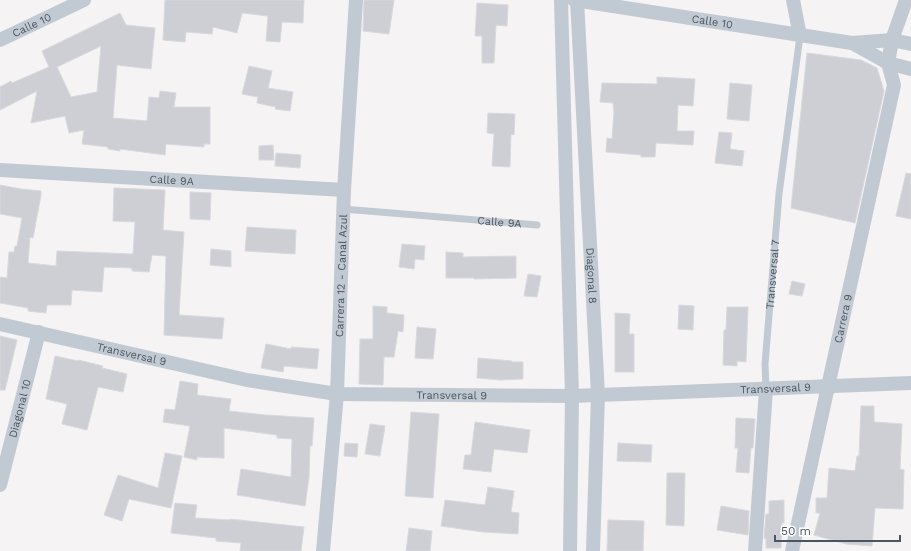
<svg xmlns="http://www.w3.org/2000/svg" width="911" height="551" font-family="'Work Sans',sans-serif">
<rect width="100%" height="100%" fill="#f5f3f3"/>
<g fill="#cdcfd5" stroke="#d7d9de" fill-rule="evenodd">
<path d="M165,0H304L303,23L282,22L280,42L266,41L268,16L242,13L237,33L213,27L212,34L186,32L185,42L163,40Z"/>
<path d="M364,0H394L389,34L363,31Z"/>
<path d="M477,3L508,5L507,26L496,25L494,63H482V36H475Z"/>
<path d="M120,13L126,25L155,28L151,69L117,65L113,118L147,121L149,97L159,98L160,91L176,93L174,107H210V144H204V147L166,144L165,155L120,149V151L108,149V147L82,144L84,130L69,133L65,116L31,123L37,91L0,110V87L11,81L12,83L49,67L42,51ZM101,46L97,92L71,97L57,67Z"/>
<path d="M807,53L861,60L877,68L884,91L855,223L791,208Z"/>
<path d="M249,66L272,71L268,88L293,92L290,111L275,109L276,107L257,103L258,97L242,94Z"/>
<path d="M657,77L695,79L693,106L678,105L677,131H694L693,145L656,143L655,157H641V155L606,152L607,138L612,139L614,112L613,103L600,102L602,83L657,84Z"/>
<path d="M730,83L752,85L749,121L727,119Z"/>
<path d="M488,113L515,114L514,135L511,134L510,167L492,166L494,134L487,133Z"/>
<path d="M719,132L732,133L730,149L744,151L742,166L715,163Z"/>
<path d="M273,145L274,160H259V146Z"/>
<path d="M276,153L301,155L300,168L275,166Z"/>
<path d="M906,173L911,174V219L896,216Z"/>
<path d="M0,185L21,189L41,191V195L33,238L30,237L28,263L56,266L57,251L133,254L135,222L113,221L114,188L165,190L163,230L184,232L179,315L224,318L222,339L164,335L166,256L152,255L149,272L132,271V268L104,267L102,292L72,290L71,305H47L46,313L28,311V308L0,303V277L7,278L9,252H14L15,246H17L22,218L0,214Z"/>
<path d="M190,192L211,193L210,220L190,219Z"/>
<path d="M247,227L296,230L295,254L245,251Z"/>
<path d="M402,244L425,246L424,260L415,259L414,269L399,267Z"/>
<path d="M211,249L231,251V267L210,265Z"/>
<path d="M446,252L463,253V257L516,256V278L474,279V278H446Z"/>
<path d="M528,274L541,276L537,297L524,296Z"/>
<path d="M792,281L805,284L802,296L789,294Z"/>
<path d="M679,305L694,306L693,330L678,329Z"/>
<path d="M373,306L387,307V313L404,315L403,332L398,331L394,357H384L383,385L359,384L360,339H373Z"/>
<path d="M727,307H748L746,362L737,361V366L723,365L724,330H726Z"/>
<path d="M615,313L630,314L629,334H634V372H615Z"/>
<path d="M417,327L436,329L433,359L415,358Z"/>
<path d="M0,336L17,340L5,390H0Z"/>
<path d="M266,344L291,349V347L319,349L317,369L284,366L283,372L261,368Z"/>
<path d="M55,356L78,361V360L103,366L102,368L127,374L123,392L98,387L87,430L62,424L67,404L46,399Z"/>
<path d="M478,358L512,361V362H523V379L500,380L477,378Z"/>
<path d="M180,381L198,384L197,395L231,399L229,411L266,415L314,418L312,446H310L309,477L305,506L237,495L241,469L291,477L292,439L277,438V435L224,428V458L197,457V460L184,457L190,426L163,422L165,409L175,410Z"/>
<path d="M861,406H874V422L902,424L900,469L904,470L903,509L875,508L872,546L846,544L814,535L820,513H816V498H827L829,468L855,471L857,456H859Z"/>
<path d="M411,412L439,414L433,498L405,496Z"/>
<path d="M736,418L755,419L753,448H751L749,473L736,472L738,448H735Z"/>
<path d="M475,422L530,430L527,453L494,449L491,472L463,469L465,455H471Z"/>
<path d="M370,424L385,426L380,456L365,454Z"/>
<path d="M345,443L358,444L357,457L344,456Z"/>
<path d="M618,443L652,445L651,462L617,461Z"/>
<path d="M165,453L182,456L171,508L129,499L122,521L104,515L118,475L158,488Z"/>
<path d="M667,473H685L684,526L666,525Z"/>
<path d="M488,487L514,491L511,512L519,513L518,534L483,532L441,526L445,500L485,505Z"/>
<path d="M784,500V523H782L781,548H766V539L764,538L766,514H769V501Z"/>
<path d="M175,503L197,505L195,518L230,520V519L304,527L301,551H240L241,543L216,541V538L171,533Z"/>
<path d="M721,506L749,511L748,535L717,530Z"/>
<path d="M608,520L644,521L643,551H607Z"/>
<path d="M409,528L432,531L430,551H406Z"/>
</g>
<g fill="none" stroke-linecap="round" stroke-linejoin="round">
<g stroke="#c1cad2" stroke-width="7">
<path id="s1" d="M343,209L537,225"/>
<path id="s2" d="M766,389L765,364L779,194L800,36"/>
</g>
<g stroke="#c1cad2" stroke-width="14">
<path d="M561,0L572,396L570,551"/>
<path id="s3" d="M574,0L852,43L892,40L911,44"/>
<path id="s4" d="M577,0L598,395L593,551"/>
<path d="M793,0L800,36"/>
<path id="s5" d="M0,40L84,0"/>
<path d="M852,43L888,63L911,69"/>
<path id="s6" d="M0,170L344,190"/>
<path id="s7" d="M0,324L247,380L337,394L572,396L911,383"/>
<path id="s8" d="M0,485L39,332"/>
<path id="s9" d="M323,551L337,394L344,190L356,0"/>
<path d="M755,551L766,389"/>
<path id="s10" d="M792,551L894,85L888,63L892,40L906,0"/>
</g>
</g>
<g text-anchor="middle" stroke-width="3.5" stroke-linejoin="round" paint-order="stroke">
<g font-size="11" fill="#4a5661" stroke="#fff">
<text dy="4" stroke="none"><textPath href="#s3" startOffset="140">Calle 10</textPath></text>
<text dy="4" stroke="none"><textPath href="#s5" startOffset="35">Calle 10</textPath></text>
<text dy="4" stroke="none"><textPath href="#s6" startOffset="172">Calle 9A</textPath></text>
<text dy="4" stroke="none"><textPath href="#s1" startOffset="157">Calle 9A</textPath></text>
<text dy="4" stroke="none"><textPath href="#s2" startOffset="115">Transversal 7</textPath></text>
<text dy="4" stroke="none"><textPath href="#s9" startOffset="276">Carrera 12 - Canal Azul</textPath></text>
<text dy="4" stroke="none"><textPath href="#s4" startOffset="276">Diagonal 8</textPath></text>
<text dy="4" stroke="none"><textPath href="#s10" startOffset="238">Carrera 9</textPath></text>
<text dy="4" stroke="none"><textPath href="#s7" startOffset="135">Transversal 9</textPath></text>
<text dy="4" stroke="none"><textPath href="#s7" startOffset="783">Transversal 9</textPath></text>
<text dy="4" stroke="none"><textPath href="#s7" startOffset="459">Transversal 9</textPath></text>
<text dy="4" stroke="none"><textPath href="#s8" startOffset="79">Diagonal 10</textPath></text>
</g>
</g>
<path d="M775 535v6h125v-6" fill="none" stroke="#4a5661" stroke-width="2"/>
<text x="781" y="535" font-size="12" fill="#4a5661" stroke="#ffffff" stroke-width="3" paint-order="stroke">50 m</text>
</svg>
